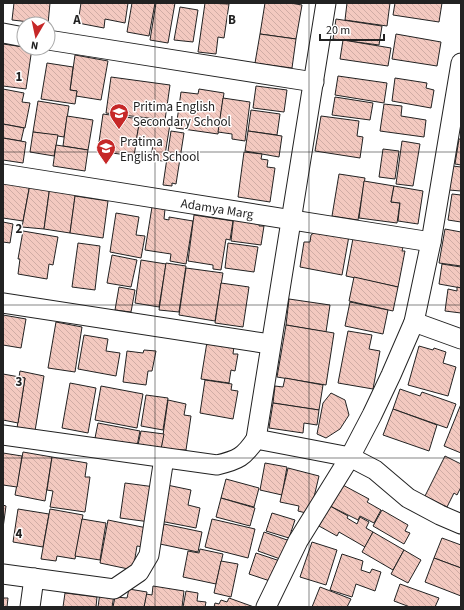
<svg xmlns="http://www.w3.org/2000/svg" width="464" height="610" font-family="'Source Sans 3',sans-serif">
<defs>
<pattern id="building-back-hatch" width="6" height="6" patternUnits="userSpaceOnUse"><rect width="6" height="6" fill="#f3c9c0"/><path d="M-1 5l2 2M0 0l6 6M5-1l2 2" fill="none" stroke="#d0aca5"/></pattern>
</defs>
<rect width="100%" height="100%" fill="#fff"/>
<g fill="url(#building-back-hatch)" stroke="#222">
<path d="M14,3H50L48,24L12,20Z"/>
<path d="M81,3H128L125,23L105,19L104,28L78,23Z"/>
<path d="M132,3H155L149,36L127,32Z"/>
<path d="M156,3H175L168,43L150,40Z"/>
<path d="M205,3L229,4L224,38L218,37L216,54L198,52Z"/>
<path d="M265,3H290L302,5L296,39L260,34Z"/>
<path d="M347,3H390L387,26L345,20Z"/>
<path d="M395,3H442L439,22L393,15Z"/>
<path d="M180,7L198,10L193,42L174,40Z"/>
<path d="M336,19L382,26L379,45L333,39Z"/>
<path d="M260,34L296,39L292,68L255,63Z"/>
<path d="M396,34L441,42L437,66L392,59Z"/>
<path d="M343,40L391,48L388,66L340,59Z"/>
<path d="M3,44L24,47V48H32L26,89L3,86Z"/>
<path d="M75,55L108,61L101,100L76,96L77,91L70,90Z"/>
<path d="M47,63L73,67L70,90L77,91L75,104L41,99Z"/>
<path d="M338,76L387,83L384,103L335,95Z"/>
<path d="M111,77L170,85L165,120L106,113Z"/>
<path d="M395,78L427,83L426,88L434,90L431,108L392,101Z"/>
<path d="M256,86L287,90L284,112L253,108Z"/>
<path d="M3,89L24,93L22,102L30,103L25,128L3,124Z"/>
<path d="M199,89L224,93L218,134L176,128L181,92L198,94Z"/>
<path d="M335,97L373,103L370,120L332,115Z"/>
<path d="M223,98L250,102L245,141L232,139V134L218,132Z"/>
<path d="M38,101L69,106L64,137L33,132Z"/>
<path d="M384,104L402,106L401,116L426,120L424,137L380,131Z"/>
<path d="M251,110L280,114L277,135L248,131Z"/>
<path d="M103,114L140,119L134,156L112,153L113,145L99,142Z"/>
<path d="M67,116L93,120L88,150L63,146Z"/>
<path d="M321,116L359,121L357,136L363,137L360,158L315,151Z"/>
<path d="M140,119L170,124L164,161L151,160L153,143L136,141Z"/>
<path d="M3,124L24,128L21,141L3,138Z"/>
<path d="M171,131L184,133L176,184L172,183V186L163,185Z"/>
<path d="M248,131L282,136L279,157L245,151Z"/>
<path d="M33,132L58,135L54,156L30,152Z"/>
<path d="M3,138L26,142L23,163L3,160Z"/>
<path d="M459,139H461V165L455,164Z"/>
<path d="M402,141L420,144L413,186L396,184Z"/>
<path d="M56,145L88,150L85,171L53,166Z"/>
<path d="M383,149L399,151L395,179L379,177Z"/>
<path d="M244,152L262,154L261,159L268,160L267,167L275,168L270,202L238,197Z"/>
<path d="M453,166L461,167V191L449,190Z"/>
<path d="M339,174L365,178L358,220L332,216Z"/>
<path d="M3,181L30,184L23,221L3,218Z"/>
<path d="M364,181L394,186L391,202L400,203L397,223L359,218Z"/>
<path d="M30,184L50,186L44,229L22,227Z"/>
<path d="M50,186L76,190L70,233L44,229Z"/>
<path d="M394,186L423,191L418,224L398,221L400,203L391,202Z"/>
<path d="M452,194L461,195V222L448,220Z"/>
<path d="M75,196L108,201L103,238L70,233Z"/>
<path d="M152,207L165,209L164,219L169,220V217L193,221L186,264L170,261L171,254L145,250Z"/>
<path d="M116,213L139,217L136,235L145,236L141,258L110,252Z"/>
<path d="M194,215L233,221L230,240L226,239L221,270L213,269V265L188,261Z"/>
<path d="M234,215L260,219L259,226H264L261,245L231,241Z"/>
<path d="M3,222L13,224L10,243L3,242Z"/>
<path d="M445,229L461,232V266L439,263Z"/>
<path d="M23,231L58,237L53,265L49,264L47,279L18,274L20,259H18Z"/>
<path d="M315,232L349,236L342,275L300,267L304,242H310L311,235Z"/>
<path d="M354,233L404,243L402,251H405L398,287L346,276Z"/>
<path d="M78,243L100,246L95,290L72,287Z"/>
<path d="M228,243L258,247L254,272L225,268Z"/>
<path d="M112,255L137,260L131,287L107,283Z"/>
<path d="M141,260L166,264L159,307L135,303Z"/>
<path d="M166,263L186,266L179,312L159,310Z"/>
<path d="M442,264L461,267V288L439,284Z"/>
<path d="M186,268L223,273L215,321L179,315Z"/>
<path d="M354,277L398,287L393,311L349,301Z"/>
<path d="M221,283L249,287L243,327L215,323Z"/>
<path d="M119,287L135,290L131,312L115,310Z"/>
<path d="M457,287L461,288V313L445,311L448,289L457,291Z"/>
<path d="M289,299L330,305L326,332L286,325Z"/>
<path d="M350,302L388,310L383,334L345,326Z"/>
<path d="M3,315L26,319L21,348L3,345Z"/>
<path d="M56,322L82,327L75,372L48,368Z"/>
<path d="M286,325L334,333L326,385L277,377Z"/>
<path d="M348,331L372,335L369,349L380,351L373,389L338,383Z"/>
<path d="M84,335L108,339L106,351L120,353L116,376L78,369Z"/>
<path d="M207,342L234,346L233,354H238L235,371L231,370L229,383L201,379Z"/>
<path d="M419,346L433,350L434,348L446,352L443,363L456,367L448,396L408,385Z"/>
<path d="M144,350L156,351L152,371H148L146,385L123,382L127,351L143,353Z"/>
<path d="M20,371L44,376L35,431L17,428L25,378L19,377Z"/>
<path d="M3,374L25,378L18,423L3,420Z"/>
<path d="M285,378L323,385L319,410L273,403L275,386L283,387Z"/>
<path d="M205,380L232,384L231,390L238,391L233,419L200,413Z"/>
<path d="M70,383L96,388L88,433L62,428Z"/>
<path d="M101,386L143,394L137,428L95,420Z"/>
<path d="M400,389L420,396L422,392L456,404L447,428L393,409Z"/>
<path d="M331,393L345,400L349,415L340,429L326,438L317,434L323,403Z"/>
<path d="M146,395L168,398L163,430L141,426Z"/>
<path d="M168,400L186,404L184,415L191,416L186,450L161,449Z"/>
<path d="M273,403L319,410L317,425L304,423L303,433L269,428Z"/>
<path d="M461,404V453L444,446Z"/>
<path d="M393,409L437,425L429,451L383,435Z"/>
<path d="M98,423L140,431L137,446L95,438Z"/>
<path d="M141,431L164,434L161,449L138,445Z"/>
<path d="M23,452L52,457L45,501L15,495Z"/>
<path d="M3,453L22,456L17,487L3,485Z"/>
<path d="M445,456L461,464V487L457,495L454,493L447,507L425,496Z"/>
<path d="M52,457L87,463L85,477H90L85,512L50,507L53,491L47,490Z"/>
<path d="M265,463L287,467L282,495L260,490Z"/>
<path d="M288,468L319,476L310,514L298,511L299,506L280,502Z"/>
<path d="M226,479L259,488L254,507L221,498Z"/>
<path d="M125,483L155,487L150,522L120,518Z"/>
<path d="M341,484L369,499L367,502L381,510L374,523L360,516L358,520L330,506Z"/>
<path d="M167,485L191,490L188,505L200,508L196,528L160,521Z"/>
<path d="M221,498L255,508L250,526L216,517Z"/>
<path d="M3,505L6,506L3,528Z"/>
<path d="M330,506L348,516L347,518L357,524L360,517L369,522L366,528L373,532L365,547L339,532L337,536L319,526Z"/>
<path d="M18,509L49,514L43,547L13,542Z"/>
<path d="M50,509L83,515L75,559L57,556L56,561L41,559Z"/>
<path d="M382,510L408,525L405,531L410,533L404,544L373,526Z"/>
<path d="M272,513L295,520L289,538L266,531Z"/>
<path d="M82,519L106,523L100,560L75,556Z"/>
<path d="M212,519L255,529L248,558L205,547Z"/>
<path d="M108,520L147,528L143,547L137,546L133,570L100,563Z"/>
<path d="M164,524L202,532L198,552L160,544Z"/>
<path d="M264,532L290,541L283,560L258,551Z"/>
<path d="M373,532L404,550L393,570L362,552Z"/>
<path d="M442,538L461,545V568L434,558Z"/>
<path d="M312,542L337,550L326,585L300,577Z"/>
<path d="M200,549L223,554L216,584L183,577L188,551L199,553Z"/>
<path d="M404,550L421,560L408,583L391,574Z"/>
<path d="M256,553L280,561L273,582L249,574Z"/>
<path d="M342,554L363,561L361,570L370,573L372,569L381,572L375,591L356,584L352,597L330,590Z"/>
<path d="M434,558L461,568V596L425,582Z"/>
<path d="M221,561L238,564L231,597L214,593Z"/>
<path d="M400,584L439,598L435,607H410L394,601Z"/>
<path d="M153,586L184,591L182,607H144L146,594L152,595Z"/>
<path d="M320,587L351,599L347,607H312Z"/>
<path d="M129,589L147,592L144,607H113L115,597L127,598Z"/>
<path d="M186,591L198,593L197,601L206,602L205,607H183Z"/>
<path d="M65,593L97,597L96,607H63Z"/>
<path d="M100,593L114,595L112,607H98Z"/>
<path d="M3,598H8L7,607H3Z"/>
<path d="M229,598L254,607H214L215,603L219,604L221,600L227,602Z"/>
</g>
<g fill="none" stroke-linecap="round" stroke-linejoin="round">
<defs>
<g id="minor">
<path d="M3,33L24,37"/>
<path d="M48,40L314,82"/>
<path id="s1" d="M3,174L431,242"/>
<path d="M3,303L270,344"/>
<path d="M414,322L461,339"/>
<path d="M3,435L217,465C238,460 244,457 256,439L350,457L375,470L408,498L440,515L461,524"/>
<path d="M256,439L326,3"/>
<path d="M3,574L114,589L139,572L149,555L164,458"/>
<path d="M30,607L34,578"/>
<path d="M266,607L298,541L350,457L372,415L391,375L414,322L431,242L461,63"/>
</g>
</defs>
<use href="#minor" stroke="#222" stroke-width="21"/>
<use href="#minor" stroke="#fff" stroke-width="19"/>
</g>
<path fill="none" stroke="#222" stroke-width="1" stroke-opacity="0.55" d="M155,3V607M309,3V607M3,152H461M3,305H461M3,458H461"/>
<defs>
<symbol id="school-pin" viewBox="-11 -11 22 30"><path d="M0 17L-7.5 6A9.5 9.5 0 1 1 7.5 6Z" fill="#c62828" stroke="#fff"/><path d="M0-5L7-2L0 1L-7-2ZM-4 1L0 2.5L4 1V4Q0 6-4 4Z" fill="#fff"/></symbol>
</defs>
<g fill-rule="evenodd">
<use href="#school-pin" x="108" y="102" width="22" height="30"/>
<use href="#school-pin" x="95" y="137" width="22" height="30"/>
</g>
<g text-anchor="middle" stroke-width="3" stroke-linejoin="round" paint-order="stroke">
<g font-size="13" fill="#222" stroke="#fff" text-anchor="start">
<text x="133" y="111">Pritima English<tspan x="133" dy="15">Secondary School</tspan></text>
<text x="120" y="146">Pratima<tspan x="120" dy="15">English School</tspan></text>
</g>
<g font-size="13" fill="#222" stroke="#fff">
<text dy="5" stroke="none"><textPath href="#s1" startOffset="217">Adamya Marg</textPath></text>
</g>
</g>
<g font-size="13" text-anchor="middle" font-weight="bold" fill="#222" stroke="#fff" stroke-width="3" stroke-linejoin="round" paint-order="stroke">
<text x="77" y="24">A</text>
<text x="232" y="24">B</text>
<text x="19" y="81">1</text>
<text x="19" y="233">2</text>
<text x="19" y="386">3</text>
<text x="19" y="538">4</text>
</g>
<rect width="464" height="610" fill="none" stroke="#222222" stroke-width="8"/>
<g transform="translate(36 36) rotate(189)"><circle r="19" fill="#ffffff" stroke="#a7a7a7"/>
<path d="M0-3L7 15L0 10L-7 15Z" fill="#c62828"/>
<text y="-6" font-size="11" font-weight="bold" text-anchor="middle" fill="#222222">N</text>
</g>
<path d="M320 34v6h64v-6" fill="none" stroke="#222222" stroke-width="2"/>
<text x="326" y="34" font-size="12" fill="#222222" stroke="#ffffff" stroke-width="3" paint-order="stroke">20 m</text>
</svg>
